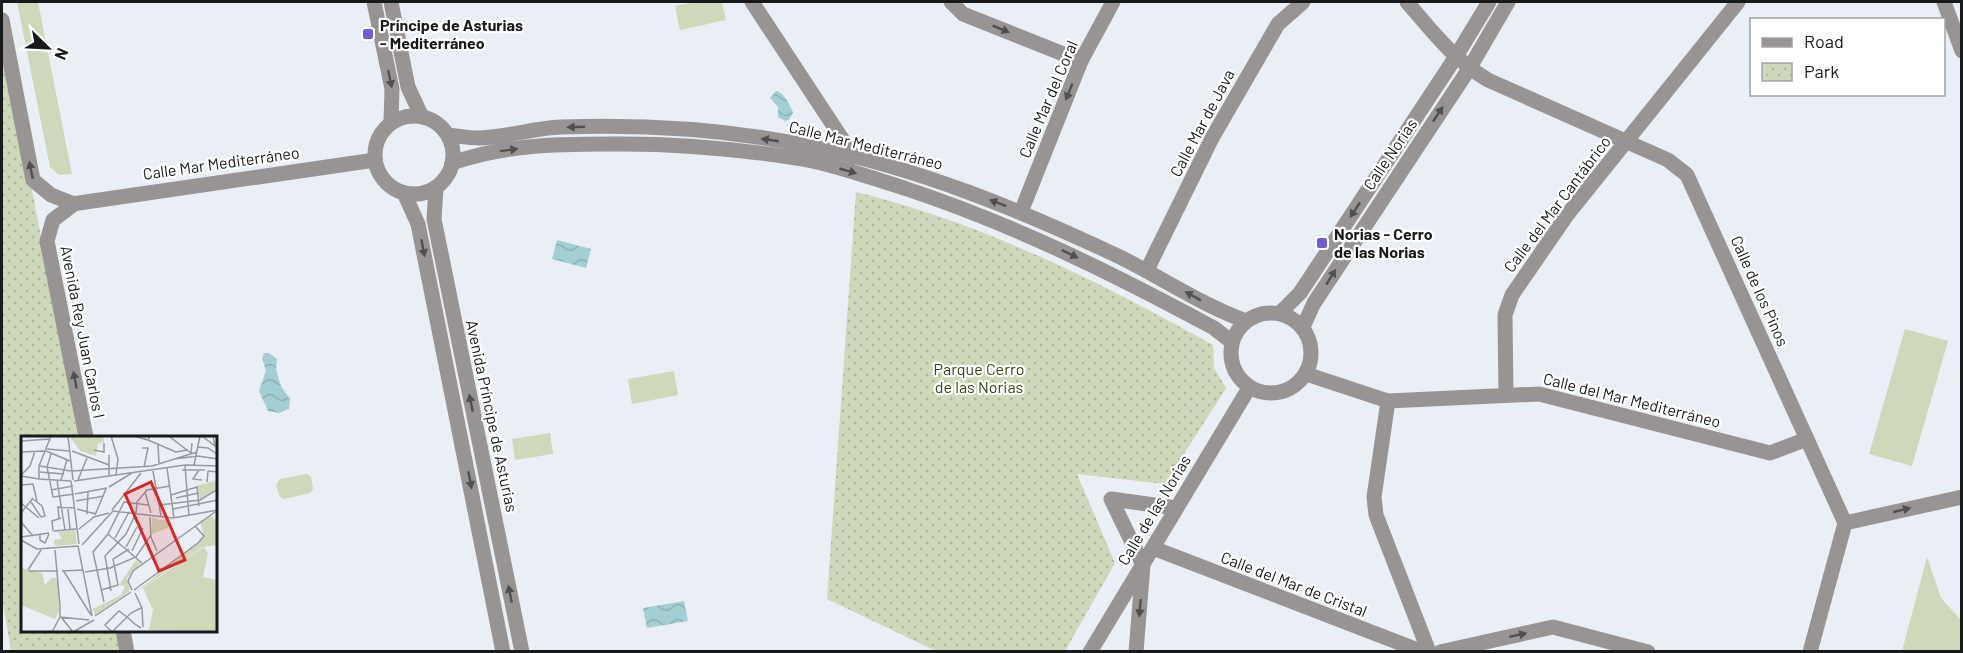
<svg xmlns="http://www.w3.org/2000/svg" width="1963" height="653" font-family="Barlow,sans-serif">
<defs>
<pattern id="park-dots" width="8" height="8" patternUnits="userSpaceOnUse" patternTransform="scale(1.5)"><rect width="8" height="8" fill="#ced8bb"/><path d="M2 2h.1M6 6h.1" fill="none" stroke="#b0b9a0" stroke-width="1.8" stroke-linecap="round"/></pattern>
<pattern id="water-waves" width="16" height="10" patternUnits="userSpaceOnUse" patternTransform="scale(1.5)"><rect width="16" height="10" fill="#a3cfd4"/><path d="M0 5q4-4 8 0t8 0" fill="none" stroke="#8cb1b5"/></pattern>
</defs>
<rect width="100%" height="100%" fill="#eaeff6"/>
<g fill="#ced8bb">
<path d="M17,2H38L72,174L59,175L50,167Z"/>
<path d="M696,2H722L726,20L680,30L675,6Z"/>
<path d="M1905,329L1948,341L1912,466L1869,454Z"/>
<path d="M674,371L678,395L632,404L628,379Z"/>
<path d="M550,433L553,454L515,460L512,439Z"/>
<path d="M307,474L311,477L313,489L310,493L284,499L280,497L276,485L280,479Z"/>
<path d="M1927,557L1941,598L1961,620V651H1902Z"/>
</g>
<g fill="url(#park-dots)">
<path d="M2,50L32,189L78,437H22V630L116,631L121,651H11L2,597Z"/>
<path d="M856,192C983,223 1100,282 1213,345L1214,368L1226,388L1165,484L1077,474L1115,563L1065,651H936L827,599Z"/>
</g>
<g fill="url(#water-waves)">
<path d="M776,91C784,92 791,106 793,113L789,120L785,121L778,117V107L770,98Z"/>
<path d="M557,240L591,249L586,268L552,259Z"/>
<path d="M264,353H269L277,359L276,369L281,386L290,399L289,409L279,413L268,411L259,391L266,370L262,359Z"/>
<path d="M684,601L688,621L647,628L643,608Z"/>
</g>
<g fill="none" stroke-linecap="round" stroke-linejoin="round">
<g stroke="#989493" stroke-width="15">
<path d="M374,2L392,89L391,123"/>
<path d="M391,2L408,87L422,117"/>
<path d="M752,2L854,157"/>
<path d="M951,2L963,14L1081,61"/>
<path d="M1407,2C1432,31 1454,60 1488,80L1668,160L1687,175L1845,523L1810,652"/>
<path d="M2,20L33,180L51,195L74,204"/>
<circle cx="414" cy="155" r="39"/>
<path d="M448,135C458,136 469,138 480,138C507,137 534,128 561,127C644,124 727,129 809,146C918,168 1021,210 1120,257C1162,278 1202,305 1246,321"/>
<path d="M452,163C503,145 556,144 609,144C674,143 739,149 803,159C837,165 871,178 904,188C1013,224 1112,273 1214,328L1232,342"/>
<path d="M436,188L434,219L522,652"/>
<path d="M404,193L418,224L503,652"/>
<path d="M72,204L375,160"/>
<path d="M74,204L53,220L47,241L86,437"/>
<path d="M1021,212L1081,61L1113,2"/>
<path d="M1147,270L1212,138L1278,24L1303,2"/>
<circle cx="1271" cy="353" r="40"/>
<path d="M1280,313L1300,293L1455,58L1489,2"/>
<path d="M1303,327L1314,303L1469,69L1508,2"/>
<path d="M1306,374L1388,401L1539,394L1770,453L1807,439"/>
<path d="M1506,394L1505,315L1512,295L1567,215L1738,2"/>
<path d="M1388,401L1374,497L1376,515L1429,652"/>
<path d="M1845,523L1962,497"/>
<path d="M1153,548L1423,652"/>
<path d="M123,630L127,652"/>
<path d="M1090,652L1249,388"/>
<path d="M1136,652L1143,565L1111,499L1176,508"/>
<path d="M1440,652L1553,627L1648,652"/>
</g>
<path stroke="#989493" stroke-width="15" d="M1944,2L1962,51"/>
</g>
<defs><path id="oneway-solid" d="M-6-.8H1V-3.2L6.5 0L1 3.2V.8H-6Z" transform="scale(1.5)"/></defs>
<g fill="#515051">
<use href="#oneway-solid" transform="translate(1001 29) rotate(22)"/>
<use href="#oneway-solid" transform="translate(390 79) rotate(78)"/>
<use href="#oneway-solid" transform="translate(1069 92) rotate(112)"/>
<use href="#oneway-solid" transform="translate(1438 114) rotate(-56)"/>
<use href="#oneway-solid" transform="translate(576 127) rotate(178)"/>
<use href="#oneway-solid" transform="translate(770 140) rotate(-172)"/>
<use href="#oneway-solid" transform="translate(509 150) rotate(-7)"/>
<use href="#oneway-solid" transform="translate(31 170) rotate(-101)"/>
<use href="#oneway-solid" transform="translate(848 171) rotate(16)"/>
<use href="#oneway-solid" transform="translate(998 203) rotate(-159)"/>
<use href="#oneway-solid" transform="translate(1355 210) rotate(124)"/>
<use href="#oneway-solid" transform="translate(423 248) rotate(79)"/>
<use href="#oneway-solid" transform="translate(1070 254) rotate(26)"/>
<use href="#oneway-solid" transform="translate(1331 277) rotate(-58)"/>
<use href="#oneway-solid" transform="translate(1193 296) rotate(-151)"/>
<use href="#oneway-solid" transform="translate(75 380) rotate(-101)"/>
<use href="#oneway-solid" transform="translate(471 403) rotate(-102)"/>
<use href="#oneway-solid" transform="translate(470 480) rotate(79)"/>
<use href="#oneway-solid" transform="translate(1902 510) rotate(-13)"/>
<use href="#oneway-solid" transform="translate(510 594) rotate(-101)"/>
<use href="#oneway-solid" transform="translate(1140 608) rotate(95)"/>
<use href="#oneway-solid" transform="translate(1518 635) rotate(-12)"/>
</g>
<g fill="#735bd5" stroke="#fff" stroke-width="2">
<rect x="362" y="28" width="12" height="12" rx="3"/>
<rect x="1316" y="237" width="12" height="12" rx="3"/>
</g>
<g text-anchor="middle" stroke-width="4.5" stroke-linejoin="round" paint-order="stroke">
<g font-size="16" font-weight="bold" fill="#17191b" stroke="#fff" text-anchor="start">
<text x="380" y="31">Príncipe de Asturias<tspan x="380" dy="18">- Mediterráneo</tspan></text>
<text x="1334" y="240">Norias - Cerro<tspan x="1334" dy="18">de las Norias</tspan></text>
</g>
<g font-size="16" fill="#17191b" stroke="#fff">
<text transform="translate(1048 99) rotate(-67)" y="6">Calle Mar del Coral</text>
<text transform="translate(1202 123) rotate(-62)" y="6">Calle Mar de Java</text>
<text transform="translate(866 145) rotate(14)" y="6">Calle Mar Mediterráneo</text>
<text transform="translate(1390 154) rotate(-56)" y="6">Calle Norias</text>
<text transform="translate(221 163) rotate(-8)" y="6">Calle Mar Mediterráneo</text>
<text transform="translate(1557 204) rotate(-53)" y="6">Calle del Mar Cantábrico</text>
<text transform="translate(1760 291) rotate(66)" y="6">Calle de los Pinos</text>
<text transform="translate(83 332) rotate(79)" y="6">Avenida Rey Juan Carlos I</text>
<text transform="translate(1632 400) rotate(14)" y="6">Calle del Mar Mediterráneo</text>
<text transform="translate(492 416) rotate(78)" y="6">Avenida Príncipe de Asturias</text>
<text transform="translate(1154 510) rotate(-59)" y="6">Calle de las Norias</text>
<text transform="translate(1294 584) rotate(21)" y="6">Calle del Mar de Cristal</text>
</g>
<g font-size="16" fill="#394612" stroke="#fff">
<text x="979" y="375">Parque Cerro<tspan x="979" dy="18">de las Norias</tspan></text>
</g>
</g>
<g transform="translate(21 436)">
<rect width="196" height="196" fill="#eaeff6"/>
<path d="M115,124L120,127L106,142L109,155L74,179L72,173L100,159L104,150L98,149ZM0,132L21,137L24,149L30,142H37L38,175L34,183L0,169Z" fill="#ced8bb"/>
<path d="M183,111L187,117L182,141L196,144V196L128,194L132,174L122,152Z" fill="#ced8bb"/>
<path d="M82,0L83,6L77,7L75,20L59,15L49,1ZM196,44V52L179,63L175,50ZM191,80L196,85V109L182,111L115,156L183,101L179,85ZM131,81L138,84L152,83L148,85L147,92L131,98ZM54,94L56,108L34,110L33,104L41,103L37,96Z" fill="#ced8bb"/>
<path fill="none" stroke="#96999e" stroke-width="1.5" d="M30,0L18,30V43L50,45M47,0L52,44M90,0L97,23L95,39M113,0L127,4L129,0M181,0L194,10L192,0M149,1L170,17L171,7M127,4L155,16L166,14M0,5L29,3M137,9L138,28M177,11L187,12L197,19M121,12H127L123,31M26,13L48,15M73,14L83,16V7M25,15L49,25M51,15L88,29M0,16L23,15M30,18L26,31L32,61L53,58M88,19V39M153,23L177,20L197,23M173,29L179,0M19,30L50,35M164,30L168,80M146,32L153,82M161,34H184M178,34L172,43L181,44M51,35L131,30L176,16M132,35L140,80M19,36L43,38M0,39L9,30L14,15M0,40L18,43M36,44L44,94M40,44L46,24M57,44L66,22M50,45L58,108M53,45L164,29L197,30M186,46L187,35L197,36M0,49L12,48L16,65M88,51L111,37M30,54L52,50M124,56L130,77M54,58L86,52M150,59L176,51L178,70M155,62L177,57M12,63L21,70L24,80L20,81M55,65L83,60M10,66L20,81M0,67L18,82M139,69L179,64L197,53M47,73L49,93M56,73L75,78M152,73L197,64M91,74L120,37M0,77L12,62M66,78L67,56M74,79L85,53M129,81L130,101L136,115M38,82L37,71L54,72M0,86L12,100M58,93L73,81L88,77M32,95L31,85L40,82M33,95L55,93M87,98L121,127M19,99V104L24,107L28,98M0,101L28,97M94,102L108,76M0,104L16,113M61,109L92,75L152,82L197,74M57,110L71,180M105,111L116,91M16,113L57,110M34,114L39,170M111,115L122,92M7,134L20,114M42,134L70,179M8,135H37M41,135L62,134M64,136L89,132L115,121L130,99M80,154L97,149L92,123L108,113M111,154L107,145L112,135L194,76M113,154L177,107L183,100L174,90M90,155L84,120L105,98L115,77L116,66L126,54L149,50M114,157L121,172L122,191M83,166L72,116L87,98L103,66L127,69M74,180L110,156M39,181L68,184M40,181L52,196M120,192L115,189L106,181L98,175L84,189L91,196L110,177L120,172M31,196L39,181V170M52,196L73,184"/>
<path fill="#d62828" fill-opacity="0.15" stroke="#d62828" stroke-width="3" d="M130,46L164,124L138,135L104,58Z"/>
<rect width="196" height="196" fill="none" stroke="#17191b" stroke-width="3"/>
</g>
<rect width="1963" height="653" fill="none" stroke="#17191b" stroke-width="6"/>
<rect x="1750" y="18" width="195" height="78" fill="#ffffff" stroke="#a2a3a4" stroke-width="1.5"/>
<rect x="1762" y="38" width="30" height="9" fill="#989493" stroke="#a2a3a4" stroke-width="1.5"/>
<text x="1804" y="48" font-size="18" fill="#17191b">Road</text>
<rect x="1762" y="63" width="30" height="18" fill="url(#park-dots)" stroke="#a2a3a4" stroke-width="1.5"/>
<text x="1804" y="78" font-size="18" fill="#17191b">Park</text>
<g transform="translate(48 48) rotate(114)" stroke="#ffffff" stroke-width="4.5" paint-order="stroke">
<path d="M0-4.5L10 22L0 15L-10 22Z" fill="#17191b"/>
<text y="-9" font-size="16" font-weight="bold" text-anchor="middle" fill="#17191b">N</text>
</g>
</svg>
